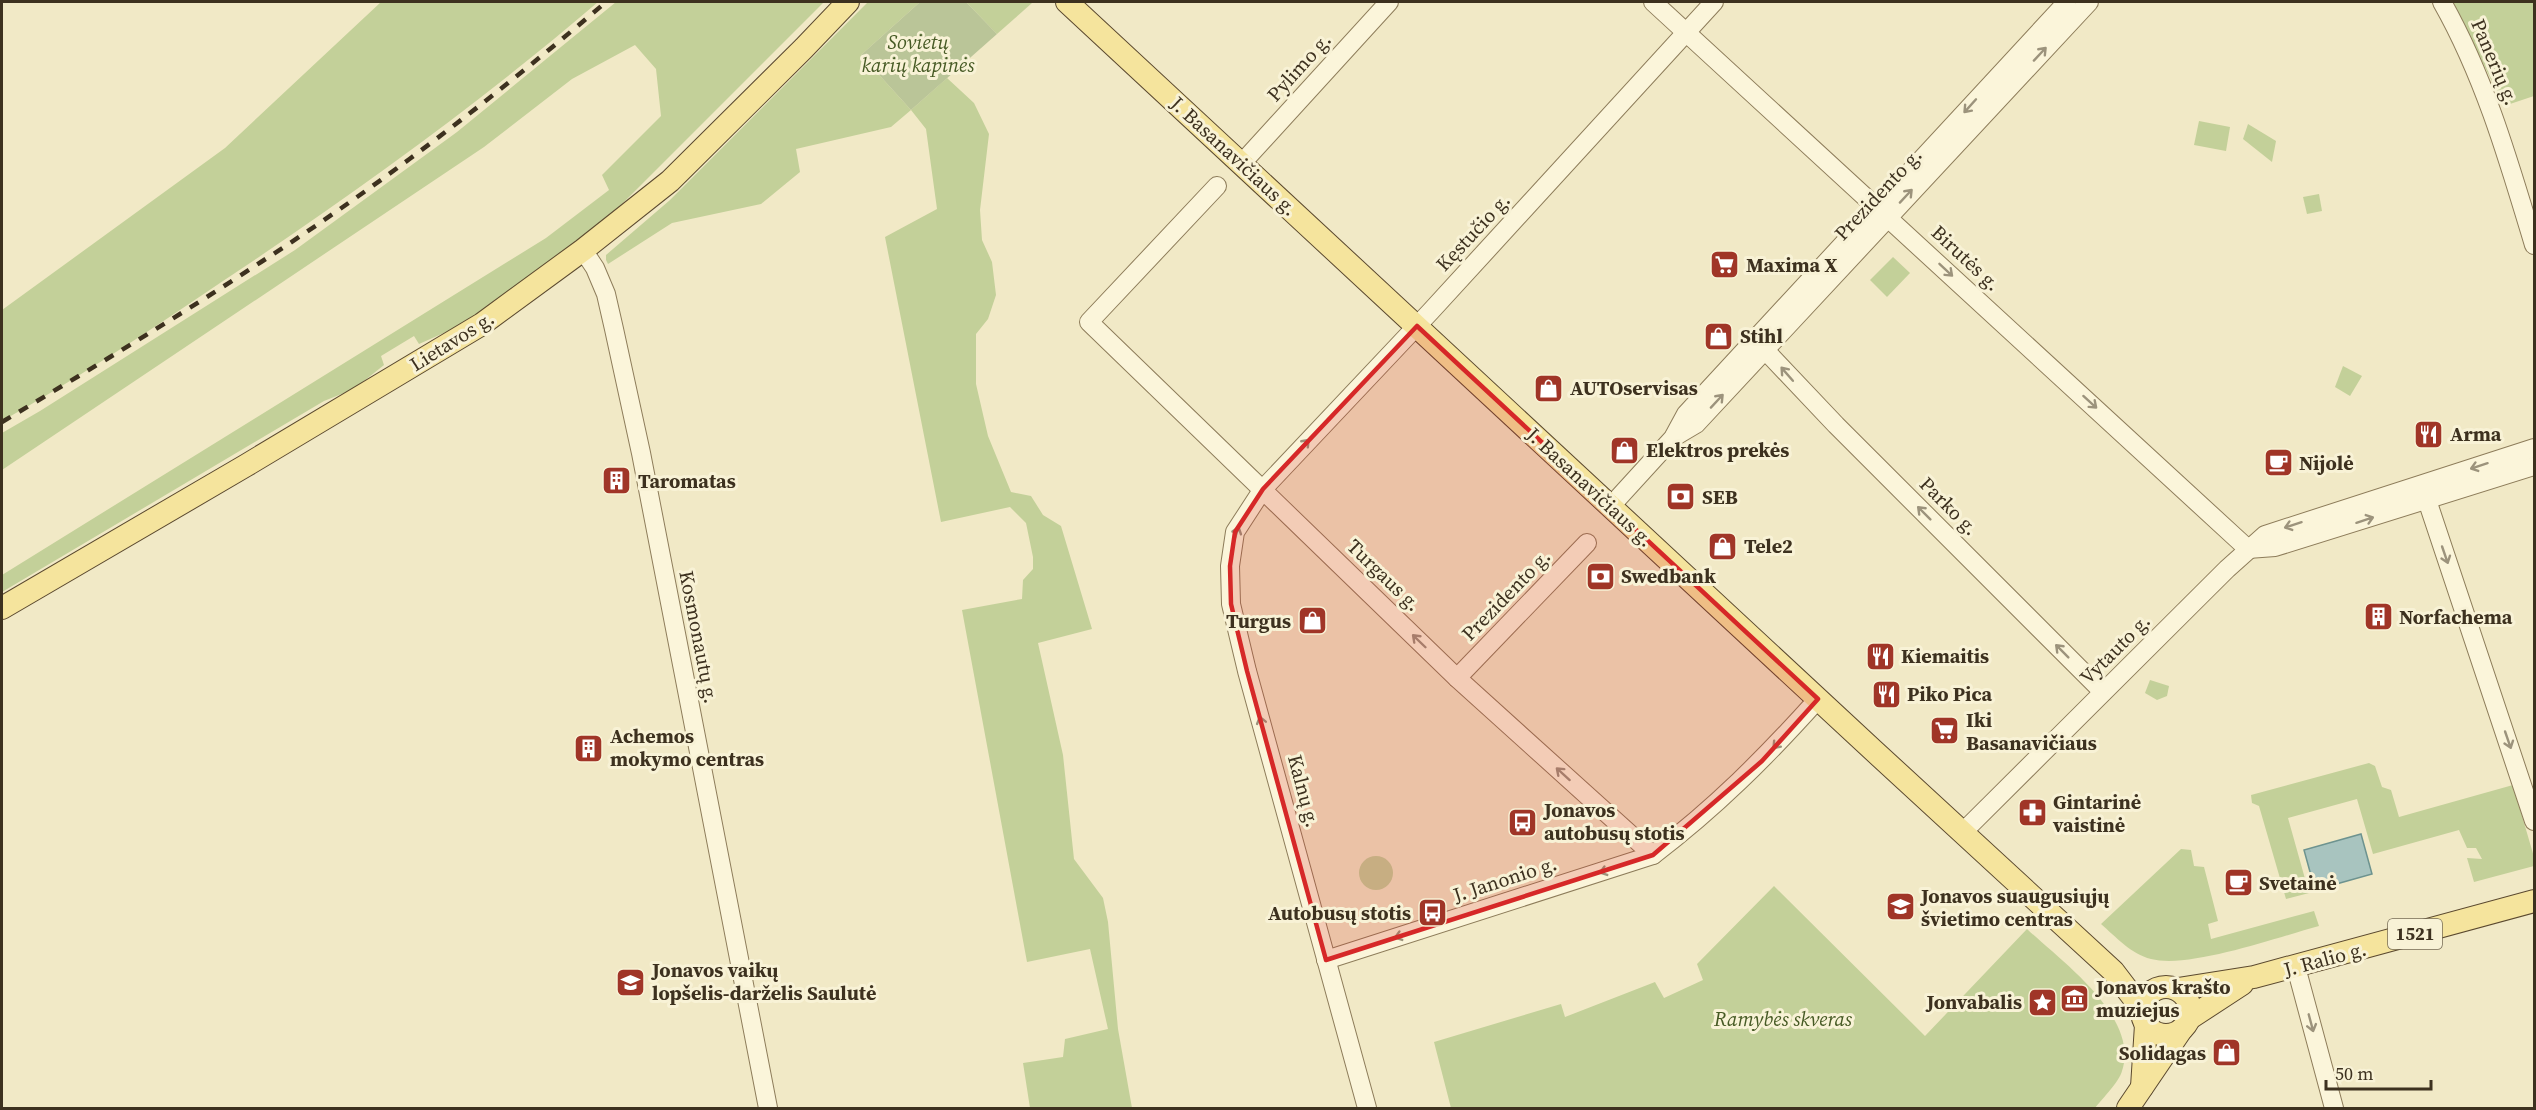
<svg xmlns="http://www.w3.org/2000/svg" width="2536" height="1110" font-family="'Source Serif 4',serif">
<rect width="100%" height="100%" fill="#f1e9c6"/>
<g fill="#c3d099">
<path d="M381,2H598C479,104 351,196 220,283C149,331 77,379 2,421V310L225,148Z"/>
<path d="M616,2H824L610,216L464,324L419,344L414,336L381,356L384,365L354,389L324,401L2,592V575L546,238L609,190L602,175L661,116L656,69L635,45L572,79L484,147L2,470V433L40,411L295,250L457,132Z"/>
<path d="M868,2H920L861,55L911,110L947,78L974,103L989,134L980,210L982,240L992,262L996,295L988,319L976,334V384L988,436L1011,492L1031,496L1043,515L1061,526L1092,629L1038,643L1063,755L1074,859L1103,898L1108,922L1118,1029L1132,1108H1030L1023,1063L1063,1057L1065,1039L1108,1029L1090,949L1027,962L962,610L1022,599L1023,580L1033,569V557L1026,523L1010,507L941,522L885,237L937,209L926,129L911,110L891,127L796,149L800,172L761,204L672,223L608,264L606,260V255L670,200Z"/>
<path d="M966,2H1030L1032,3L997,34Z"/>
<path d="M2453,2H2534V96L2504,106Z"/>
<path d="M2199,121L2230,127L2226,151L2194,145Z"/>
<path d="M2248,124L2276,141L2272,162L2243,139Z"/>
<path d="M2319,194L2322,211L2307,214L2303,197Z"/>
<path d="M1893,257L1910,273L1887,297L1870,280Z"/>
<path d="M2343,366L2362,376L2350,396L2335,387Z"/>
<path d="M2150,680L2169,686L2167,696L2157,700L2145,693Z"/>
<path d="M2369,763L2375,766L2382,787L2391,790L2399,817L2513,785L2534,857V866L2474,882L2467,858L2482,859L2476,848H2467L2459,830L2373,854L2357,799L2288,818L2309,893L2286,899L2259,806L2252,803L2251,795Z"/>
<path d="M2181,849L2191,850L2194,866L2204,867L2218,921L2208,924L2211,939L2314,911L2319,926C2278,937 2190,969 2151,959C2131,954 2116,937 2101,924Z"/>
<circle cx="1376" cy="873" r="17"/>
<path d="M1774,886L1925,1036L2027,929C2061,961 2140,1017 2122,1071C2119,1082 2102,1099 2095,1108H1451L1434,1042L1561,1004L1565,1017L1655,982L1664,998L1703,980L1697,964Z"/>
</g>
<path fill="#bac598" d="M920,2H966L997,34L911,110L861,55Z"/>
<path fill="#a8c4bf" stroke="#6d938f" stroke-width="1.5" d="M2361,834L2372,874L2315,890L2304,850Z"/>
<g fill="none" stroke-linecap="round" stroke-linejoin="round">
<defs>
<g id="minor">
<path d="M1653,2L2248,549"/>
<path d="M2442,2C2485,78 2509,162 2534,245"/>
<path d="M1242,163L1389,2"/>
<path d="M1217,186L1089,322L1457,678L1653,855"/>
<path d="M583,250L595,268L606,294L614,329L641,453L768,1108"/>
<path d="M1765,350L1836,425L2103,692"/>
<path d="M1674,437L1696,424L2089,2"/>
<path d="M2427,500L2534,821"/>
<path d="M1610,507L1673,438L1686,414L2067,2"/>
<path d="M2248,549L2275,547L2534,466"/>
<path d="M1457,678L1587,543"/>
<path d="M1963,832L2227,569L2265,535L2534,448"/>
<path d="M1326,960L1653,855C1715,808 1766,757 1818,699"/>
<path d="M2296,967L2334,1108"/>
<path d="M1367,1108L1247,671L1231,604L1230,566L1235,532L1263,489L1431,311L1714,2"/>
</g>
<g id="major">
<path d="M1067,2L1874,751L2113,971L2142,1009"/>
<path d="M2,608L245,466L482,324L583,250L670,181L804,48L848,2"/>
<circle cx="2166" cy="1011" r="24"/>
<path d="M2178,989L2254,977L2534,901"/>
<path d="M2190,1018L2242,984"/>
<path d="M2142,1087L2146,1025"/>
<path d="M2128,1108L2181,1030"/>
</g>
</defs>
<use href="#minor" stroke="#8d7c5a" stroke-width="20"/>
<use href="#major" stroke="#5b492f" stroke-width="24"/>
<use href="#minor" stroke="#fbf5da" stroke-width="18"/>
<use href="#major" stroke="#f5e49d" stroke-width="22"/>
<path stroke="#3d311f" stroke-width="4.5" stroke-dasharray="10 10" stroke-linecap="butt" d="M2,422C89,370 176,318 261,262C382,184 497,95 606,2"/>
</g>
<defs><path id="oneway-shaft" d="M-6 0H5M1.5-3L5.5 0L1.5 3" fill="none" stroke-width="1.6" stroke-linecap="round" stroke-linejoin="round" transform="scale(1.5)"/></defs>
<g stroke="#9c937c">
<use href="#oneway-shaft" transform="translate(2040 54) rotate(-47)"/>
<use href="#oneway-shaft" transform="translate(1970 106) rotate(132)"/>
<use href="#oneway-shaft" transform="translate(1906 196) rotate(-47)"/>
<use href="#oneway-shaft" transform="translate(1946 270) rotate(43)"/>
<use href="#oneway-shaft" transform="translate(1787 374) rotate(-131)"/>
<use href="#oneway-shaft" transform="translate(1717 401) rotate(-47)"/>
<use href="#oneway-shaft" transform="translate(2090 402) rotate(42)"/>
<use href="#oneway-shaft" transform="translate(1303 446) rotate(-47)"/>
<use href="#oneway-shaft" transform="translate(2479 466) rotate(162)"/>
<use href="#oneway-shaft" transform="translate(1924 513) rotate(-135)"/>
<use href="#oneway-shaft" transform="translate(2365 520) rotate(-18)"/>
<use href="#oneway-shaft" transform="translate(2293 525) rotate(162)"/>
<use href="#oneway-shaft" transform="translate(1236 535) rotate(-72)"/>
<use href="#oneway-shaft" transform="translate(2445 555) rotate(71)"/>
<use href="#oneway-shaft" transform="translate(1419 641) rotate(-136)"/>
<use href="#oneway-shaft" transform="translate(2062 651) rotate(-135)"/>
<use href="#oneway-shaft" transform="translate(1262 725) rotate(-105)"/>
<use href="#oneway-shaft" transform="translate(2508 740) rotate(71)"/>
<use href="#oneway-shaft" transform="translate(1779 742) rotate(132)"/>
<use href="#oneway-shaft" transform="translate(1563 774) rotate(-138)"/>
<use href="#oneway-shaft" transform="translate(1608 870) rotate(162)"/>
<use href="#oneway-shaft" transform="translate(1403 935) rotate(162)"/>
<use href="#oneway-shaft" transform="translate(2311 1023) rotate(75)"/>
</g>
<path fill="#d62828" fill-opacity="0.2" stroke="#d62828" stroke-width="4.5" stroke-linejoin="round" d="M1417,326L1818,699L1762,761L1653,855L1326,960L1247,671L1231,604L1230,566L1235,532L1263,489Z"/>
<defs>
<symbol id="supermarket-square" viewBox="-11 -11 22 22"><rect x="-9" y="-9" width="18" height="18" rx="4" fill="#a03527" stroke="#f8f2d6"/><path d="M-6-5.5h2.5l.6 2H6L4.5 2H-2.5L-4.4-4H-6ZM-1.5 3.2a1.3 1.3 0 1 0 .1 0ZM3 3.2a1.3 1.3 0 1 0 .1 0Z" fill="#fff"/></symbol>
<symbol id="shop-square" viewBox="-11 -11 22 22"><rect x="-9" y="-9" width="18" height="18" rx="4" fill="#a03527" stroke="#f8f2d6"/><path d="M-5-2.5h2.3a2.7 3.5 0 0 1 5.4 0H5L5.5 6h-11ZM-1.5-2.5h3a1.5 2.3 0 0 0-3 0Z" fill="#fff"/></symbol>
<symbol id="restaurant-square" viewBox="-11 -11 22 22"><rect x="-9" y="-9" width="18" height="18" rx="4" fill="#a03527" stroke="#f8f2d6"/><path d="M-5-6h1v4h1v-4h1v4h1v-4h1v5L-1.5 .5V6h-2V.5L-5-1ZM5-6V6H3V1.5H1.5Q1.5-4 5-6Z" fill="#fff"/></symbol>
<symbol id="cafe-square" viewBox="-11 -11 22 22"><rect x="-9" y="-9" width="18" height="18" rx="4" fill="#a03527" stroke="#f8f2d6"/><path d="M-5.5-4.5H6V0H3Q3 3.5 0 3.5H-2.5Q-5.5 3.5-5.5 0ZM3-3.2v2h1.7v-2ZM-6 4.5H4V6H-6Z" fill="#fff"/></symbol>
<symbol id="building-square" viewBox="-11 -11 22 22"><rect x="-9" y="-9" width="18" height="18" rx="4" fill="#a03527" stroke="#f8f2d6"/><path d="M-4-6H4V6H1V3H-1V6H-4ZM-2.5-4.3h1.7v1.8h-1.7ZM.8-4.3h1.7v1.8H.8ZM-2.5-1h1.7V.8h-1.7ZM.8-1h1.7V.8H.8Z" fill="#fff"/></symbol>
<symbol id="bank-square" viewBox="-11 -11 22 22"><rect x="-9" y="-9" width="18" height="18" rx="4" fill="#a03527" stroke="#f8f2d6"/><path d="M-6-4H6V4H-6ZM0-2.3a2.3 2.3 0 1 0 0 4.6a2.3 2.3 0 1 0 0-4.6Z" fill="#fff"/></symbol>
<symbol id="pharmacy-square" viewBox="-11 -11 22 22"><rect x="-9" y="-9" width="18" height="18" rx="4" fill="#a03527" stroke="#f8f2d6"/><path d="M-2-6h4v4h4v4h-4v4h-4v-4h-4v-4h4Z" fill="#fff"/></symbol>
<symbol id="bus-square" viewBox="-11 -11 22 22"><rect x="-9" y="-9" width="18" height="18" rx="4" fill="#a03527" stroke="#f8f2d6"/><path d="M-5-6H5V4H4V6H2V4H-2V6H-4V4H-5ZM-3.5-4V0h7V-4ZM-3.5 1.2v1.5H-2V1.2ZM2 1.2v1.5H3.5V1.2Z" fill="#fff"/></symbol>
<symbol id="school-square" viewBox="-11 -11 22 22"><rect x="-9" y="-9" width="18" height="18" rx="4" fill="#a03527" stroke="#f8f2d6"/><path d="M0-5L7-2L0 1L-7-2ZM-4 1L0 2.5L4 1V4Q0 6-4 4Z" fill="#fff"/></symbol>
<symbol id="museum-square" viewBox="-11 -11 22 22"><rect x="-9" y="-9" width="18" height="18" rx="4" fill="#a03527" stroke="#f8f2d6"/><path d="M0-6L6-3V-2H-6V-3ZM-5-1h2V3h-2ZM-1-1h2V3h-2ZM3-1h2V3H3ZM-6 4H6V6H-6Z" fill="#fff"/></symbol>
<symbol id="sight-square" viewBox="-11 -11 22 22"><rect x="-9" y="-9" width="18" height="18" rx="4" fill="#a03527" stroke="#f8f2d6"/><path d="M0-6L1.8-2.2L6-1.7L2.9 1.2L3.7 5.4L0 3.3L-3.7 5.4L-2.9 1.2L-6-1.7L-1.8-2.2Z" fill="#fff"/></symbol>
</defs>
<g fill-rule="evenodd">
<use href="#supermarket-square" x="1708" y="248" width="33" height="33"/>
<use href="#shop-square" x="1702" y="320" width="33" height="33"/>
<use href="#shop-square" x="1532" y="372" width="33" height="33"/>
<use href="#restaurant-square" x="2412" y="418" width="33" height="33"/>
<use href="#shop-square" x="1608" y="434" width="33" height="33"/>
<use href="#cafe-square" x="2262" y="446" width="33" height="33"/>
<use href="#building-square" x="600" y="464" width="33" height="33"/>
<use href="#bank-square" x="1664" y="480" width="33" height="33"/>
<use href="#shop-square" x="1706" y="530" width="33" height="33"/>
<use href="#bank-square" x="1584" y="560" width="33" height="33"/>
<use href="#building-square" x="2362" y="600" width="33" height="33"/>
<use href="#shop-square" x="1296" y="604" width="33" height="33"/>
<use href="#restaurant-square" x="1864" y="640" width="33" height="33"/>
<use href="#restaurant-square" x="1870" y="678" width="33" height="33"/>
<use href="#supermarket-square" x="1928" y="714" width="33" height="33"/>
<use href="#building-square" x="572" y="732" width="33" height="33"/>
<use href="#pharmacy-square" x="2016" y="796" width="33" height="33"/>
<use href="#bus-square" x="1506" y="806" width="33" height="33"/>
<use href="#cafe-square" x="2222" y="866" width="33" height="33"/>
<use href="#school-square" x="1884" y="890" width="33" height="33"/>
<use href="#bus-square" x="1416" y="896" width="33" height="33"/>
<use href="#school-square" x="614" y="966" width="33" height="33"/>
<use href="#museum-square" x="2058" y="982" width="33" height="33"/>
<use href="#sight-square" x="2026" y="986" width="33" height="33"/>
<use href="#shop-square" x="2210" y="1036" width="33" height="33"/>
</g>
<g text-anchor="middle" stroke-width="6" stroke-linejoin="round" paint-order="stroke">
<rect fill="#f8f2d6" stroke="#756b56" stroke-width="1.5" x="2388" y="919" width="54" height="30" rx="4.5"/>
<g font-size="18" font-weight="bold" fill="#3d311f">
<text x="2415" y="940">1521</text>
</g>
<g font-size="20" font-style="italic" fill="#465a24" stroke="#f8f2d6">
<text x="918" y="49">Sovietų<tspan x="918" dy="23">karių kapinės</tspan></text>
<text x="1783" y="1026">Ramybės skveras</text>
</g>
<g font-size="20" fill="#3d311f" stroke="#f8f2d6">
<text transform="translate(2495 62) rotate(67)" y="7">Panerių g.</text>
<text transform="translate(1299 67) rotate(-48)" y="7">Pylimo g.</text>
<text transform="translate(1234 156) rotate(43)" y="7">J. Basanavičiaus g.</text>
<text transform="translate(1878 194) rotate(-47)" y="7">Prezidento g.</text>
<text transform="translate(1473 232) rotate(-47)" y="7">Kęstučio g.</text>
<text transform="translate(1966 258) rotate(43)" y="7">Birutės g.</text>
<text transform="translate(452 341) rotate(-32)" y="7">Lietavos g.</text>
<text transform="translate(1590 487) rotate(43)" y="7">J. Basanavičiaus g.</text>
<text transform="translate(1949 506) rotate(45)" y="7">Parko g.</text>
<text transform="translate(1384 575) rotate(44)" y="7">Turgaus g.</text>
<text transform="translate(1506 595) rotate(-46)" y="7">Prezidento g.</text>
<text transform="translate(699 637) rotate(79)" y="7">Kosmonautų g.</text>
<text transform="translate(2115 649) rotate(-45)" y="7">Vytauto g.</text>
<text transform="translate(1304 791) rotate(75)" y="7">Kalnų g.</text>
<text transform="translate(1505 879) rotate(-18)" y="7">J. Janonio g.</text>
<text transform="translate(2325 959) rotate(-15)" y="7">J. Ralio g.</text>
</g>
<g font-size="20" font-weight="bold" fill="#3d311f" stroke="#f8f2d6" text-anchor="start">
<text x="1746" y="272">Maxima X</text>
<text x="1740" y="343">Stihl</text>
<text x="1570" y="395">AUTOservisas</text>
<text x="2450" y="441">Arma</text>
<text x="1646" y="457">Elektros prekės</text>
<text x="2299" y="470">Nijolė</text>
<text x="638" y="488">Taromatas</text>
<text x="1702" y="504">SEB</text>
<text x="1744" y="553">Tele2</text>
<text x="1621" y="583">Swedbank</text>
<text x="2399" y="624">Norfachema</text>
<text x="1291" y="628" text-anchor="end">Turgus</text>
<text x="1901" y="663">Kiemaitis</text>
<text x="1907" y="701">Piko Pica</text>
<text x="1966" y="727">Iki<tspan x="1966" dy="23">Basanavičiaus</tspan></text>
<text x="610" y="743">Achemos<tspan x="610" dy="23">mokymo centras</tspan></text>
<text x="2053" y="809">Gintarinė<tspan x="2053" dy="23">vaistinė</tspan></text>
<text x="1544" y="817">Jonavos<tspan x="1544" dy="23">autobusų stotis</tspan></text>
<text x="2259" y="890">Svetainė</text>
<text x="1921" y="903">Jonavos suaugusiųjų<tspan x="1921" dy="23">švietimo centras</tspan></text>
<text x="1411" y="920" text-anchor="end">Autobusų stotis</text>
<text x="652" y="977">Jonavos vaikų<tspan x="652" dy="23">lopšelis-darželis Saulutė</tspan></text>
<text x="2096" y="994">Jonavos krašto<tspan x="2096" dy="23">muziejus</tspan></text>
<text x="2022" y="1009" text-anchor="end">Jonvabalis</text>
<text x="2206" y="1060" text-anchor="end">Solidagas</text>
</g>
</g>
<rect width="2536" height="1110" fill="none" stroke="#3d311f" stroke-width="6"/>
<path d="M2326 1080v9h105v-9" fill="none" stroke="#3d311f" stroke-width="3"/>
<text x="2335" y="1080" font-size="18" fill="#3d311f" stroke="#f8f2d6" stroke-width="4.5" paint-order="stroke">50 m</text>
</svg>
